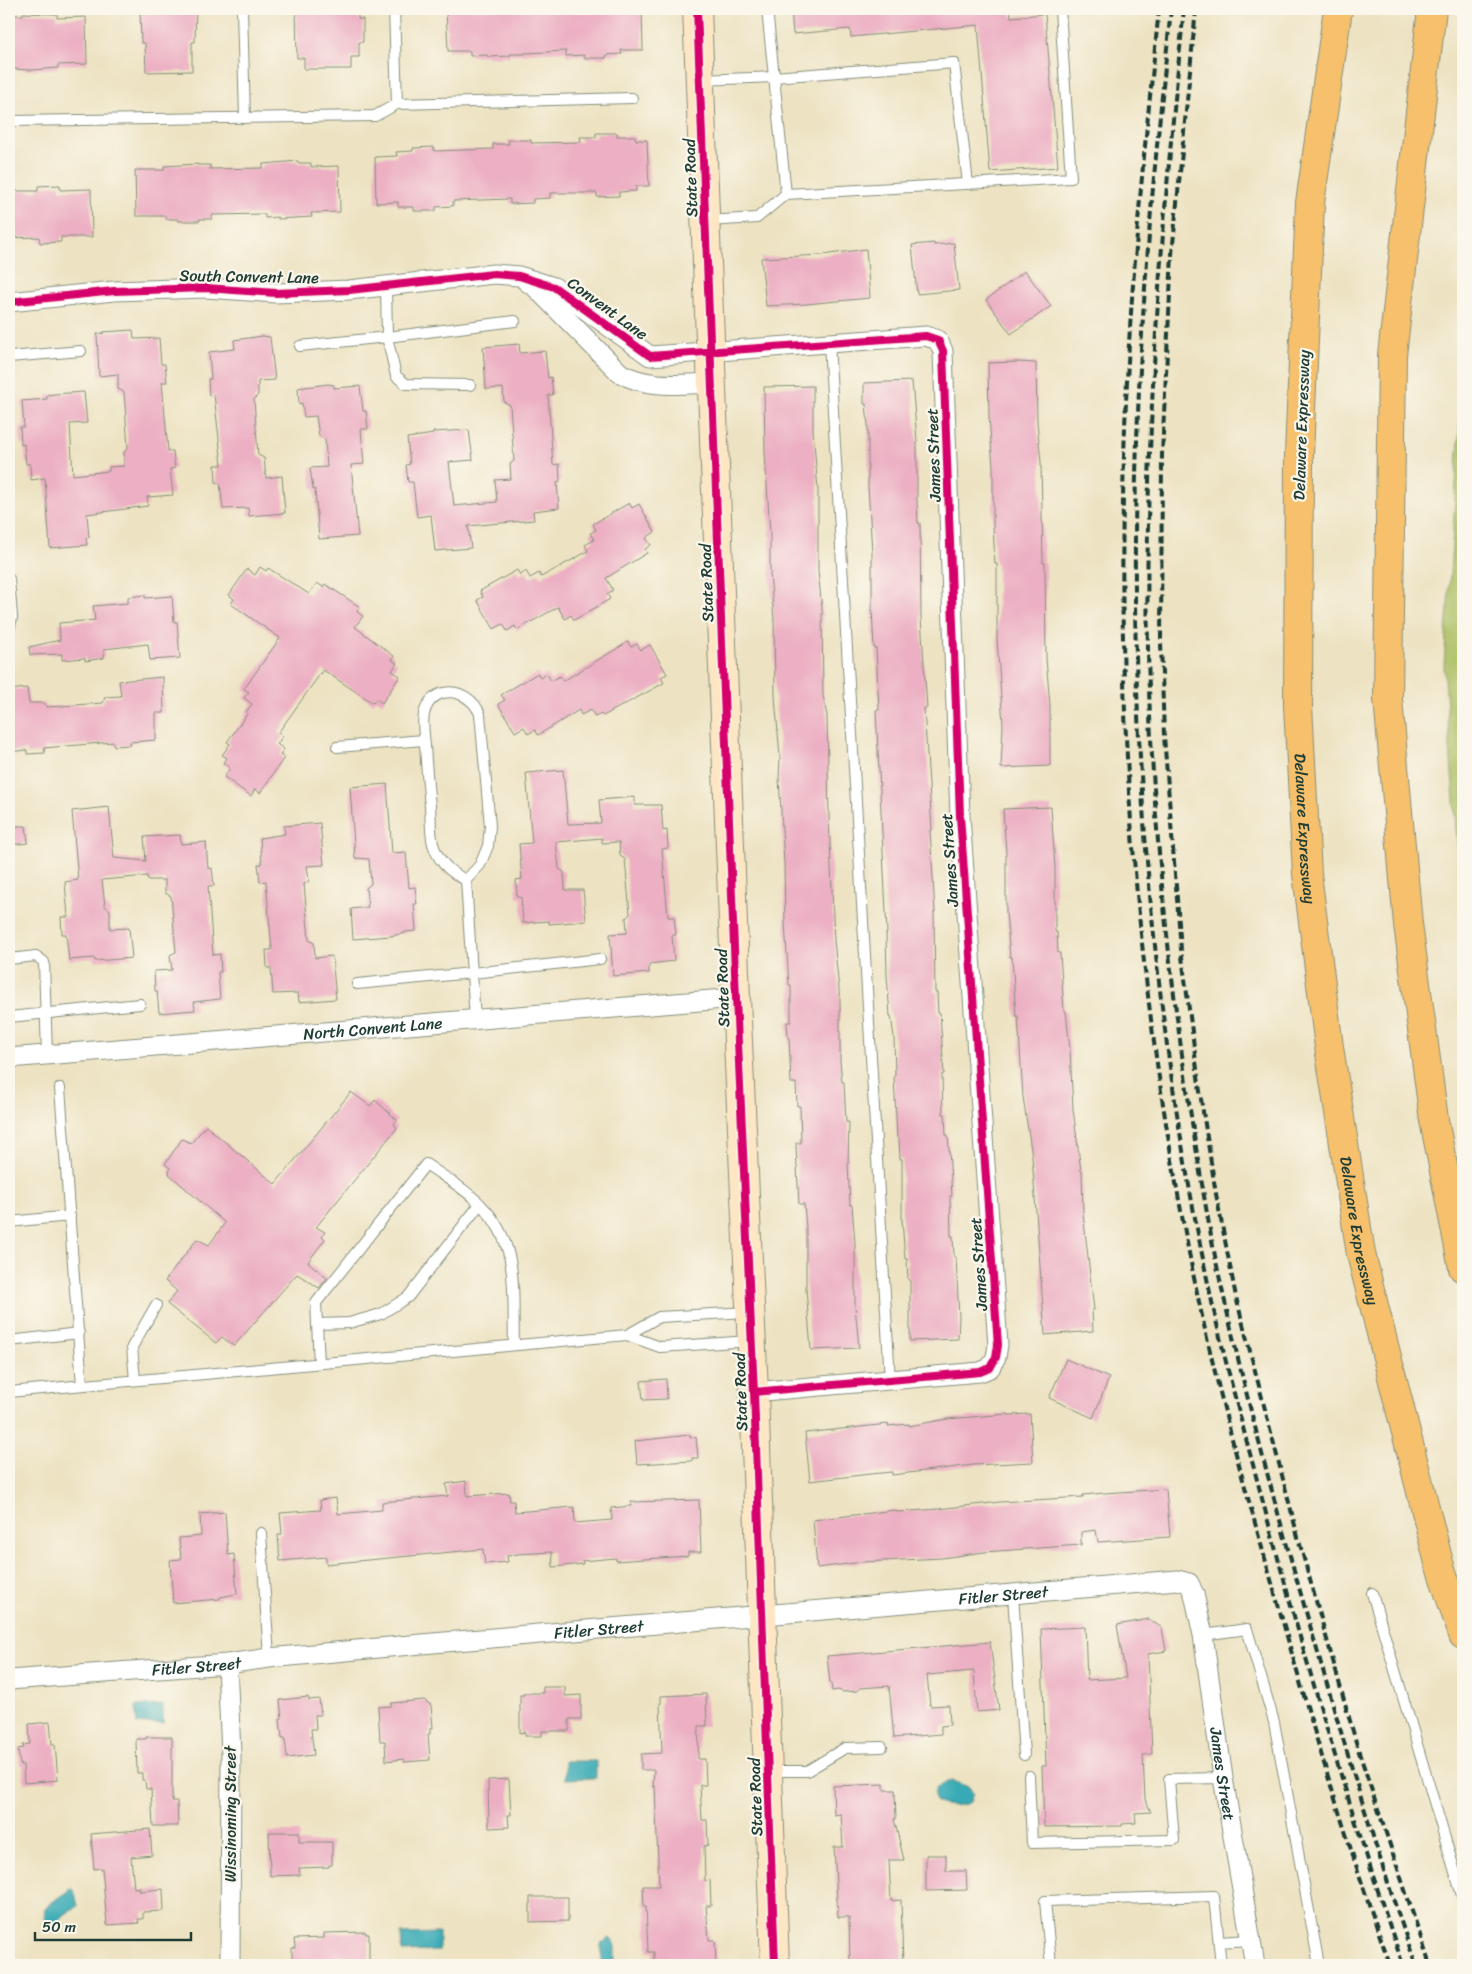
<svg xmlns="http://www.w3.org/2000/svg" width="1472" height="1974" font-family="Sriracha,sans-serif">
<rect width="100%" height="100%" fill="#fbf7ec"/>
<filter id="ink" filterUnits="userSpaceOnUse"><feTurbulence type="fractalNoise" baseFrequency=".02" numOctaves="2"/><feDisplacementMap in="SourceGraphic" scale="10" xChannelSelector="R" yChannelSelector="G"/><feConvolveMatrix kernelMatrix="1 2 1 2 8 2 1 2 1" color-interpolation-filters="sRGB"/></filter>
<filter id="wash" filterUnits="userSpaceOnUse"><feTurbulence type="fractalNoise" baseFrequency=".0096" numOctaves="4" result="noise"/><feDisplacementMap in="SourceGraphic" scale="20" xChannelSelector="R" yChannelSelector="G"/><feGaussianBlur stdDeviation="1.12" result="paint"/><feColorMatrix in="noise" values="0 0 0 0 0 0 0 0 0 0 0 0 0 0 0 0 0 1.4 0 .05"/><feComposite in="paint" operator="in"/></filter>
<g filter="url(#wash)">
<rect width="100%" height="100%" fill="#ede3c3"/>
<path fill="#acbf63" stroke="#667e4c" d="M1463,378V922L1444,666Z"/>
<g fill="#39aab5" stroke="#2c7474">
<path d="M163,1705V1723L137,1724L136,1706Z"/>
<path d="M565,1761H596V1778L565,1779Z"/>
<path d="M952,1781L969,1787L973,1793L970,1802C962,1807 944,1807 936,1802C930,1789 940,1783 952,1781Z"/>
<path d="M69,1888L74,1890L78,1906C74,1910 72,1910 67,1913C59,1918 59,1927 47,1921L44,1917L45,1908C47,1906 64,1893 67,1893Z"/>
<path d="M439,1933V1951L402,1952L401,1934Z"/>
<path d="M610,1938L615,1943V1965H602L601,1944L602,1942H605Z"/>
</g>
<g id="blocks">
<g fill="#ecafc3">
<path d="M140,9H196L195,42H192V71L146,72L145,43H141Z"/>
<path d="M296,9H358V19H363V42H359V57H351V69H304V58H297Z"/>
<path d="M446,9H642L643,50H621L622,54L606,55V58H584V55L566,56V51L525,53V54H510V56L488,57L487,55L470,56V51H448Z"/>
<path d="M791,9H1010L1011,17L1045,14L1058,167L990,172L978,25L851,37L850,29L793,34Z"/>
<path d="M23,13L57,14V18L86,17L87,64L58,65V68L32,70L11,69L12,65H9V19L10,15H23Z"/>
<path d="M596,133H617V136H635L636,140H647L649,186H636V191L619,192V196L597,197V193H550V198L533,199V203L510,204V199L453,201V206L436,207V211H414V207H398V202L376,203L375,157L397,156L396,152L413,151V148L434,147V151L493,149V144H509L508,140H531V143L581,142L580,137H596Z"/>
<path d="M298,161V163H311V167L339,166L340,212L311,213L312,217L278,219V217L265,218V214L212,215V219H199L200,221H178V219H166V216H136L135,170H164V166L198,164V165H210V169L263,168V164Z"/>
<path d="M60,185V190L91,189L92,237H61V242L40,243L39,237L9,238V191H38V186Z"/>
<path d="M934,243V245L954,243L959,290L917,294L912,245Z"/>
<path d="M866,249L870,298L806,304L766,306L761,258L822,255Z"/>
<path d="M1025,271L1051,306L1011,334L986,300Z"/>
<path d="M133,330L134,339L159,338L161,364H165L167,382H162L168,451H173L175,468L170,469L173,495L147,497L148,506L87,514L89,537L86,538L87,545L50,548L45,478L31,480L30,464H26L24,444L21,445L20,427H24L22,401L47,399V395L54,394L84,392L87,423L70,424L73,475L109,471V467L124,466V452L128,448L124,392L118,389V374L99,376L97,334L104,333L103,332Z"/>
<path d="M263,336L270,337L275,380L258,381V395L254,399L258,455L264,458L266,478L282,476L285,513L249,516L248,508L223,509L220,483H216L215,465H222L214,395L209,396L208,379H211L209,352L235,349L234,340Z"/>
<path d="M519,344L520,353L545,351L548,378L551,377L553,395H548L553,465L559,464L560,481L557,482L559,508L533,511L534,520L468,526L471,548L435,551L431,515L417,517L413,482H408L406,465L410,464L407,438L433,434V432L469,430L473,460L449,462L454,506L497,502L495,480L511,479L510,464L514,461L510,405L504,402L503,388L486,389L483,347Z"/>
<path d="M1018,362L1036,363L1037,422L1041,462L1043,563H1045L1046,659L1050,705V766L1001,768L1003,725L997,639V564H995L993,526V467L989,417L988,363Z"/>
<path d="M912,381L917,441V500L918,523H920L921,618L927,708H924L932,830H930L935,912H934L935,992H937L938,1013H940L944,1074H942L943,1114H945L946,1135H948L952,1196H950L951,1236H953L954,1257H956L959,1318L958,1339L910,1341V1280H908L907,1259H905L902,1220V1159H900L899,1138H897L894,1076H895L894,1037L891,1016H890L887,976L886,933H887L876,710H879L876,648H874L872,608V552L868,486V425L866,404H864V383Z"/>
<path d="M328,384L334,385V388L360,386L363,411H366L368,429H361L364,464L351,465L358,536L319,539L315,489H313L310,468L327,467L325,439L319,436L316,416L304,417L302,403L299,404L298,388Z"/>
<path d="M813,386V430L818,490V571L822,609L823,695L827,716L829,817L834,940L840,1000V1061L842,1082H844L846,1122H849L848,1165L850,1205H852L855,1244V1306L859,1348L811,1350L806,1289V1228L804,1204H799L797,1167L796,1143H801L800,1106H797L796,1083H791L789,1038H788L787,1022H791V985H789L785,923L784,862L779,778L780,757L775,697L774,619L770,574V533L765,454L764,387Z"/>
<path d="M629,503L632,508L639,504L655,532L646,538L651,545L645,549L647,553L606,578L613,590L607,594L610,599L574,620L571,615L565,619L558,607L517,630L515,626L507,631L503,624L494,629L477,600L483,597L480,591L517,570L520,575L526,571L530,578L539,573L541,577L588,551L585,545L594,540L590,533L596,530L593,524Z"/>
<path d="M260,567L266,571L268,568L309,594L317,583L323,587L325,584L360,607L357,612L363,616L355,627L394,656L392,660L397,663L392,671L400,676L382,703L376,699L373,703L323,670L278,733L283,736L277,744L284,749L280,755L284,758L260,793L255,789L251,796L224,777L230,768L223,763L227,758L222,755L230,744L227,742L248,713L246,712L252,704L244,698L249,692L244,689L280,638L231,604L234,599L229,595L247,569L255,575Z"/>
<path d="M145,595V598L172,596L174,622H177L180,658L150,660L148,644L104,649V658L85,661V658L62,660V654L30,655L29,647L60,640L59,623L95,620L93,606L128,603V597Z"/>
<path d="M628,642L631,647L637,644L641,650L650,645L667,674L661,677L664,683L603,716L601,714L595,717L591,710L581,715L579,710L538,735L535,730L528,734L524,727L515,732L498,704L505,700L501,695L538,673L540,678L547,674L551,681L560,676L563,681Z"/>
<path d="M163,677L164,713H156V740L130,742L131,745L114,746L113,742L44,748L45,753L27,754V750L9,752V690L27,688L29,703H44L47,707L103,703L105,697L121,696L119,681Z"/>
<path d="M563,770L568,824L601,823L599,800L635,797V805H661L663,831L667,830L668,848L662,849L668,917H674L676,935H672L674,961L649,964V973L613,976L610,934L627,933L626,918L630,914L625,859L620,856L619,842L602,843V838L556,842L559,869L564,872L565,890H583L586,921L549,924V921L523,923L521,897H517L516,880L522,879L519,844L532,843L526,773Z"/>
<path d="M387,784L392,853L406,852L409,888L415,887L417,904H414L416,931L405,932V933L391,936L353,939L351,909L368,907L366,888L371,884L369,859L355,858L350,787Z"/>
<path d="M109,807L114,858L146,861L144,837L180,835L181,844L206,842L208,869L212,868L214,886H208L213,955L220,954L221,972H218L220,999L194,1002L195,1010L159,1013L157,991H155L154,971L172,970L170,955L176,952L171,896L165,893V880H148L147,876L102,880L105,906L110,910V929L129,928L132,958L95,961L94,958L69,960L66,934H62L61,917H68L65,882L78,880L72,811Z"/>
<path d="M1051,807L1055,868V932H1057L1058,953H1060L1064,1011H1066L1070,1050L1073,1109L1081,1171L1082,1170L1083,1213L1094,1310H1092L1093,1331L1045,1335L1032,1156L1023,1097L1018,1016H1016L1012,957H1010L1006,913V852L1003,809Z"/>
<path d="M320,823L324,865L307,866L309,881L304,884L309,940L314,943L315,958L332,956L336,999L299,1002L298,993L273,994L271,968H267L266,950H272L266,881L260,882L258,864H262L260,838L285,834L284,826Z"/>
<path d="M9,826H26L28,843L9,845Z"/>
<path d="M351,1092L370,1106L375,1100L397,1120L394,1124L397,1128L316,1227L325,1232L322,1236L325,1239L308,1262L327,1278L319,1288L297,1274L234,1346L222,1337L216,1343L167,1304L177,1291L165,1281L197,1239L209,1245L225,1223L169,1174L170,1168L165,1164L182,1139L191,1143L206,1126L275,1184Z"/>
<path d="M1066,1359L1109,1378L1093,1418L1049,1398Z"/>
<path d="M666,1379L667,1399L643,1400L641,1381Z"/>
<path d="M1008,1414V1415L1030,1414L1033,1462L973,1465L892,1475V1472L870,1474L810,1481L805,1433L888,1424V1426L909,1424V1426L947,1419Z"/>
<path d="M690,1435V1438L696,1437L698,1458H692V1461L637,1464L635,1441Z"/>
<path d="M466,1481L467,1496L509,1493L510,1501H514L515,1512L574,1507L575,1523L612,1520L611,1508L631,1506V1502L699,1500L701,1552H688V1556L616,1561V1558L582,1561L583,1564L553,1567L552,1552L518,1554L507,1556L508,1562L485,1564L483,1549L326,1564V1557L280,1561L278,1535L282,1534L280,1513L321,1510L320,1500L336,1498L338,1514L382,1510V1502L448,1496L446,1484Z"/>
<path d="M1166,1489L1170,1537L1098,1542L1096,1530L1081,1532V1545L984,1552L942,1558L863,1562L817,1568L813,1520L895,1510L897,1512L938,1509L1000,1502L1083,1497V1495L1104,1493Z"/>
<path d="M225,1512L228,1555L234,1554L237,1594L220,1597V1599L173,1603L170,1560L181,1559L179,1538L201,1536L200,1514Z"/>
<path d="M1149,1619L1162,1628L1166,1651L1148,1654L1152,1754L1143,1755L1145,1799L1151,1812L1135,1813L1136,1823L1122,1824V1826L1044,1827L1042,1766H1046L1041,1629L1085,1627L1087,1680L1126,1678L1117,1625Z"/>
<path d="M990,1642L999,1710L977,1712L974,1671L927,1675L930,1706L949,1705L950,1725L941,1726V1734L894,1738L889,1686L860,1688L858,1691L842,1692L839,1690L832,1691L831,1683H830L827,1656Z"/>
<path d="M543,1687H565V1696L581,1695V1719H569V1731H542V1736H525V1732L520,1733V1695H524V1693H543Z"/>
<path d="M706,1694L707,1726H699L698,1759H705L706,1785H700L702,1820H707L708,1845L704,1846L705,1881L710,1880L711,1906H706L709,1940H715L716,1965H654V1952H648L646,1907H644L643,1886H659L655,1786L653,1787L654,1770H641V1754L662,1753L660,1703H661V1696Z"/>
<path d="M308,1697L309,1700L319,1699L321,1715H315L316,1729H311L314,1755L287,1758L285,1738H282L280,1719L282,1718L280,1700Z"/>
<path d="M424,1700L431,1705L433,1728H430V1734H428L430,1760L404,1762V1759L386,1761L385,1741H380L378,1707L391,1706V1703Z"/>
<path d="M50,1722L52,1744H55L58,1780L24,1783L23,1765H20L18,1749L24,1748L23,1745L30,1744L29,1724Z"/>
<path d="M146,1737H172V1801H177L178,1826H153L151,1789H146L145,1780H142V1773H137L136,1739H146Z"/>
<path d="M509,1779L511,1815H508L509,1827L489,1828L488,1780Z"/>
<path d="M884,1784V1790H895L896,1819H894L904,1860H889L891,1901L901,1900L903,1965H850L849,1917H838L834,1847H843L841,1814L834,1815L833,1786Z"/>
<path d="M150,1829L152,1855L131,1857L134,1888L140,1887L139,1891L163,1889L164,1911L143,1912V1919H138L139,1923L107,1925L102,1868L94,1869L91,1834Z"/>
<path d="M269,1832H299V1842H332V1865H329V1867L299,1868L300,1875L270,1876Z"/>
<path d="M926,1855H946V1871H966L967,1890L926,1891Z"/>
<path d="M530,1897H568V1921L530,1922Z"/>
<path d="M366,1932V1934H369V1965H292V1948H295L294,1939L324,1938V1933Z"/>
</g>
</g>
</g>
<g filter="url(#ink)">
<use href="#blocks" fill-opacity="0" stroke="#86907c" stroke-width="1"/>
<g fill="none" stroke-linecap="round" stroke-linejoin="round">
<defs>
<g id="service">
<path d="M242,9L245,118"/>
<path d="M394,9L397,104L632,98"/>
<path d="M767,9L786,194"/>
<path d="M700,80L774,77L954,63L968,184"/>
<path d="M9,121L375,116L397,104"/>
<path d="M707,221L757,218L786,194L1071,178L1060,9"/>
<path d="M386,286L387,337L396,376L406,384L470,385"/>
<path d="M829,343L890,1380"/>
<path d="M300,346L387,337L515,321"/>
<path d="M9,357L81,351"/>
<path d="M9,579L12,617L9,631"/>
<path d="M337,747L424,740"/>
<path d="M466,880C451,873 438,861 433,844C430,833 431,818 430,806C428,786 426,765 425,745C424,735 422,724 424,714C431,684 468,686 480,714L490,826L488,846L480,865L466,880L475,1020"/>
<path d="M9,959L36,956L44,962L47,1055"/>
<path d="M357,984L472,973L600,959"/>
<path d="M9,1017L140,1004"/>
<path d="M60,1088L82,1385"/>
<path d="M9,1222L70,1216"/>
<path d="M748,1312L659,1317L627,1335L660,1347L751,1341"/>
<path d="M317,1324L349,1323L381,1314L408,1297L480,1204"/>
<path d="M9,1341L79,1333"/>
<path d="M319,1363L316,1303L426,1164C444,1177 466,1189 481,1205C521,1245 512,1294 514,1345"/>
<path d="M135,1380L132,1347L156,1305"/>
<path d="M9,1392L627,1335"/>
<path d="M261,1533L269,1658"/>
<path d="M1372,1593L1463,1899"/>
<path d="M1013,1595L1024,1755"/>
<path d="M1203,1635L1247,1629L1274,1722L1319,1965"/>
<path d="M768,1771H807L845,1748L882,1747"/>
<path d="M1029,1776L1032,1843L1174,1840L1169,1779L1223,1778"/>
<path d="M1219,1942L1250,1940"/>
<path d="M1051,1965L1045,1901L1214,1896L1221,1965"/>
</g>
<g id="minor">
<path d="M526,281L535,287L620,373C649,389 680,384 711,383"/>
<path d="M9,302L114,291L206,288L276,293L349,290L494,274L519,276L554,287L650,356L926,336L938,340L943,351L960,816L998,1345L996,1357L990,1368L980,1372L754,1392"/>
<path id="s1" d="M9,1058L736,998"/>
<path d="M227,1664L231,1754L230,1965"/>
<path id="s2" d="M9,1680L227,1664L269,1658L433,1643L1177,1580L1189,1583L1194,1594L1203,1635L1223,1778L1255,1965"/>
</g>
<path id="secondary" d="M697,9L736,998L754,1392L775,1965"/>
<g id="motorway">
<path id="s3" d="M1338,9L1310,203L1299,454L1298,706L1307,874L1329,1047L1361,1254L1439,1563L1463,1635"/>
<path d="M1432,9L1392,355L1388,699L1408,924L1434,1120L1463,1268"/>
</g>
</defs>
<use href="#service" stroke="#86907c" stroke-width="12"/>
<use href="#minor" stroke="#86907c" stroke-width="21"/>
<use href="#secondary" stroke="#86907c" stroke-width="30"/>
<use href="#motorway" stroke="#86907c" stroke-width="30"/>
<use href="#service" stroke="#fff" stroke-width="10"/>
<use href="#minor" stroke="#fff" stroke-width="19"/>
<use href="#secondary" stroke="#fce6c4" stroke-width="28"/>
<use href="#motorway" stroke="#f7c06c" stroke-width="28"/>
<g stroke="#1f3d34" stroke-width="4" stroke-dasharray="8 4" stroke-linecap="butt">
<path d="M1159,9C1151,88 1142,168 1136,248C1122,410 1119,575 1126,737C1135,927 1160,1117 1199,1302C1222,1410 1253,1516 1283,1622C1315,1737 1350,1852 1390,1965"/>
<path d="M1171,9C1163,88 1154,168 1148,248C1135,410 1131,575 1139,737C1148,927 1172,1117 1212,1302C1227,1371 1246,1438 1264,1506C1305,1661 1351,1814 1403,1965"/>
<path d="M1184,9C1159,251 1139,494 1151,738C1158,871 1173,1003 1194,1135C1203,1191 1212,1247 1225,1302C1249,1410 1278,1516 1309,1622C1342,1737 1376,1852 1416,1965"/>
<path d="M1196,9L1172,254L1162,454L1161,643L1164,736L1181,949L1201,1099L1216,1194L1236,1297L1299,1541L1358,1749L1430,1965"/>
</g>
<defs>
<g id="cycleway">
<path d="M697,9L736,998L754,1392L775,1965"/>
<path d="M9,302L114,291L206,288L276,293L349,290L494,274L519,276L554,287L650,356L926,336L938,340L943,351L960,816L998,1345L996,1357L990,1368L980,1372L754,1392"/>
</g>
</defs>
<use href="#cycleway" stroke="#fbf7ec" stroke-width="11"/>
<use href="#cycleway" stroke="#d6006c" stroke-width="8"/>
</g>
</g>
<g text-anchor="middle" stroke-width="4.5" stroke-linejoin="round" paint-order="stroke">
<g font-size="16" fill="#1f3d34" stroke="#fbf7ec">
<text transform="translate(690 178) rotate(-92)" y="6">State Road</text>
<text transform="translate(249 276) rotate(1)" y="6">South Convent Lane</text>
<text transform="translate(608 308) rotate(36)" y="6">Convent Lane</text>
<text transform="translate(1301 425) rotate(-88)" y="6">Delaware Expressway</text>
<text transform="translate(933 455) rotate(-92)" y="6">James Street</text>
<text transform="translate(706 583) rotate(-92)" y="6">State Road</text>
<text dy="6" stroke="none"><textPath href="#s3" startOffset="822">Delaware Expressway</textPath></text>
<text transform="translate(949 860) rotate(-94)" y="6">James Street</text>
<text transform="translate(722 988) rotate(-92)" y="6">State Road</text>
<text dy="6" stroke="none"><textPath href="#s1" startOffset="365">North Convent Lane</textPath></text>
<text dy="6" stroke="none"><textPath href="#s3" startOffset="1228">Delaware Expressway</textPath></text>
<text transform="translate(978 1264) rotate(-94)" y="6">James Street</text>
<text transform="translate(740 1392) rotate(-92)" y="6">State Road</text>
<text dy="6" stroke="none"><textPath href="#s2" startOffset="998">Fitler Street</textPath></text>
<text dy="6" stroke="none"><textPath href="#s2" startOffset="592">Fitler Street</textPath></text>
<text dy="6" stroke="none"><textPath href="#s2" startOffset="188">Fitler Street</textPath></text>
<text dy="6" stroke="none"><textPath href="#s2" startOffset="1379">James Street</textPath></text>
<text transform="translate(755 1797) rotate(-92)" y="6">State Road</text>
<text transform="translate(230 1814) rotate(-90)" y="6">Wissinoming Street</text>
</g>
</g>
<rect width="1472" height="1974" fill="none" stroke="#fbf7ec" stroke-width="30"/>
<path d="M35 1932v8h156v-8" fill="none" stroke="#1f3d34" stroke-width="2.5"/>
<text x="42" y="1932" font-size="15" fill="#1f3d34" stroke="#fbf7ec" stroke-width="4" paint-order="stroke">50 m</text>
</svg>
